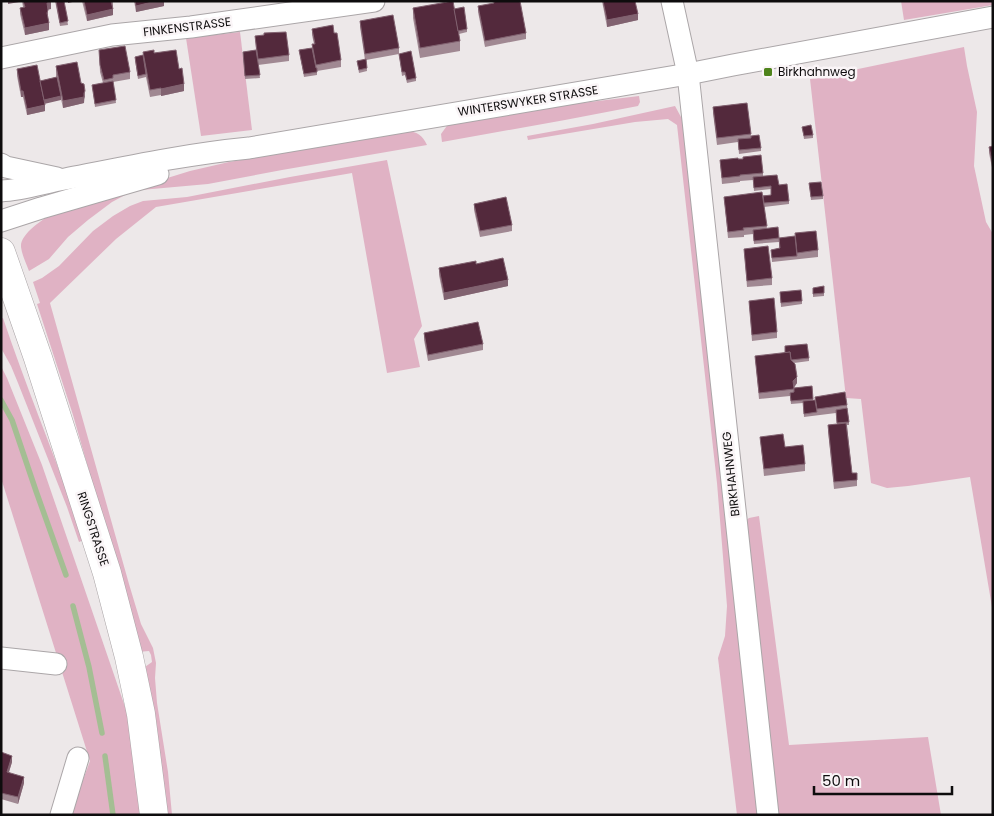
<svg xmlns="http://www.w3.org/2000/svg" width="994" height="816" font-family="Poppins,sans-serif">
<rect width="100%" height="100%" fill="#ede8e9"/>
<g fill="#e0b2c4">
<path d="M901,1H993V5L904,20Z"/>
<path d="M240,32L252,130L201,136L186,38Z"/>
<path d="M964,47L967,66L977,112L974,166L986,222L993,234V613L970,477L908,486L887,488L871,483L861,399L846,398L810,79Z"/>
<path d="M639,96L640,102L638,106L565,120L442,142L441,134L449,123L549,107Z"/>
<path d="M675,106L681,117L688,116L763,815H737L718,658L725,636L727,606L717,483L677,125L668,119L635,122L528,140L527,136L593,124Z"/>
<path d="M407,131C418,132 422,135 427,145L282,170L208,184L141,190L127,194L112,202L88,220L68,237L49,259L29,271C26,263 22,255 21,247C20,234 43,219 54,213L190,171L229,162Z"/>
<path d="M387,160L422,326L414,339L420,367L387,373L352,173L156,207L116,239L50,303L129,584L141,624L153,648L156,663L155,678L157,703L168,772L172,815H163L142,669L152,662L151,655L149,651L138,652L111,548L73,415L37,304L40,303L33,282L42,278L59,266L93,231L113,216L130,206L143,201L187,197L290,177Z"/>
<path d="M3,318C28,393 59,465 84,540L79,542L67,507L18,383L11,366L1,348V319Z"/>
<path d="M1,366L7,378L42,465L134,733L145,815H70L90,761L1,478Z"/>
<path d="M759,516L789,745L928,737L941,815H775L744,522L749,518Z"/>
</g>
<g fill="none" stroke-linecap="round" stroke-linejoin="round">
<g stroke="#a4be93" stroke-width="5.5">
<path d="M1,400L12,420L36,491L66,575"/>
<path d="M73,606L89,667L102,733"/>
<path d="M105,756L113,815"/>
</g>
<defs>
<g id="minor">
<path d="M672,1L688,74L768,815"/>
<path d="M1,58L112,35L191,27L374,1"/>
<path d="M1,164L6,167L57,178"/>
<path d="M1,191C23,190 43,183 65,179C126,167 187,154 249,148L688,74L733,65L993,17"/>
<path d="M1,221L41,208L158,174"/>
<path d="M1,658L56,664"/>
<path d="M61,815L78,758"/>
</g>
<path id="major" d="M1,252L38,358L107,573L129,657L141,714L154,815"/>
</defs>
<use href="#minor" stroke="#aba6a8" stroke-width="23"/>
<use href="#major" stroke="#aba6a8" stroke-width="29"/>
<use href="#minor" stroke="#fff" stroke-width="21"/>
<use href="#major" stroke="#fff" stroke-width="28"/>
</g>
<g fill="#a08892">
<path d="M22,1H51V9H48V18L49,30L25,35L20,14V8L23,7Z"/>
<path d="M55,1H64L68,25L60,26Z"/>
<path d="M82,1H113V6L112,7L113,15L87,21Z"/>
<path d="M134,1H164V6L136,12Z"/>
<path d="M602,1H635L638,20L607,27Z"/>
<path d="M478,6L526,33V39L485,47L478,12Z"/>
<path d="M413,8L454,9L467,29V32L459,34L460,41V51L420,58L413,18Z"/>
<path d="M360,21L399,48V54L366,60L367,71L359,73L357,61L365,60L360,27Z"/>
<path d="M312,29L334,33L341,60V67L317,71V75L304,77L299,50L312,48V44H314L312,35Z"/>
<path d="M255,36L289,55V61L258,65L260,78L245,79L243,52L256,50Z"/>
<path d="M99,50L130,72V79L113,82L116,103L95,107L92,85L103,83L100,72Z"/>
<path d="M143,52L154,53L179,69L184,91L161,96V95L150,97L146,77L138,79L135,60V57L143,55Z"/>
<path d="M399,54L416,78V81L407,83L405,75L402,76Z"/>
<path d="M56,66L81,83L85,97L84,99V103L63,108L61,99L45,103V111L27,115L23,97H21L17,76V69L40,81L56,77Z"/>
<path d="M747,103L751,136L761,148V151L739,154L738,142L717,145L713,113V107Z"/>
<path d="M802,127L813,135V138L804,139Z"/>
<path d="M993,146V172L989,153V147Z"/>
<path d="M738,159L763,173V176L779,185L789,201V204L764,207L767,229L779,238L818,250V257L772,262L771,250L779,248V242L754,244L753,234L744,235V237L728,238L724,197L771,195V189L754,191L753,180L740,181V182L722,184L720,160Z"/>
<path d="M809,183L823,196V199L811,200Z"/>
<path d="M474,204L512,225V231L480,237L474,210Z"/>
<path d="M744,249L772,278V285L747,287Z"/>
<path d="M476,264L508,286L444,300L439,275V268Z"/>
<path d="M813,288L824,293V296L813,297Z"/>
<path d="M780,292L802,301V304L781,307Z"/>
<path d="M749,301L777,332V338L752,341Z"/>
<path d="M424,333L483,344V350L428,361L424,340Z"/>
<path d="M755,356L809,358V361L794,363L797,383L794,388L812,386L813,400H815V397L847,405L849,422V425H847L852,473L857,480V486L834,489L828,431V425L837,424L836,413L804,417L803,403L791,404L790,396L759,399Z"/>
<path d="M760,437L785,447L805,464V471L764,476Z"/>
<path d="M1,752L12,762L9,772L24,783L18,804L1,799Z"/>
</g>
<g fill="#816270">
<path d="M8,1H19V2L8,4Z"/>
<path d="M68,1H77L68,3Z"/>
<path d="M156,1H164V6L136,12V6Z"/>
<path d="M51,2V9L47,10V3Z"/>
<path d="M113,9V15L87,21V15Z"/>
<path d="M638,14V20L607,27V20Z"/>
<path d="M49,23V30L25,35V28Z"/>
<path d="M184,84V91L161,96V89Z"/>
<rect x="21" y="91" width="2" height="6"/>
<path d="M85,91L84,103L63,108V101L84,93Z"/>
<path d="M61,96V100L44,104V100Z"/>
<path d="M45,105V111L27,115V109Z"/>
<path d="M508,280V286L444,300V293Z"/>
<path d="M797,377V383L793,388V381Z"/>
<path d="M12,756V762L7,778V772Z"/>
<path d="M24,777V783L18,804V797Z"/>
</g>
<g fill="#53293c" stroke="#816270">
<path d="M23,1H51V2L47,3L48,10L47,13L49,23L25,28L20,8L25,7Z"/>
<path d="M56,1H64L68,21L60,23Z"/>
<path d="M84,1H111L113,9L87,15Z"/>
<path d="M135,1H156L136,6Z"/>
<path d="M453,1L460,41L420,48L413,8Z"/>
<path d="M494,1H520L526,33L485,41L478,6L494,3Z"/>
<path d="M603,1H635L638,14L607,20Z"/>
<path d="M464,7L467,29L458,31L454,9Z"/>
<path d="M393,15L399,48L365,54L360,21Z"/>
<path d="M333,25L334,33H337L341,60L316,65L312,44H315L312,29Z"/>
<path d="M286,32L289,55L258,59L255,36L264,35V33Z"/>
<path d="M125,46L130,72L113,75V78L104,80L100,65L99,50Z"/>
<path d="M312,48L316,68H317V72L304,74L299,50Z"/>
<path d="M154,50V53L176,50L179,69L182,68L184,84L161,89V88L150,90L143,52Z"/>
<path d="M256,50L260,75L245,76L243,52Z"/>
<path d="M411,51L416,78L407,80L405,72H402L399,54Z"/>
<path d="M143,55L146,74L138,76L135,57Z"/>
<path d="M366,59L367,68L359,70L357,61Z"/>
<path d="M77,62L81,83L84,84L85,91L84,93V97L63,101L56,66Z"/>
<path d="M37,65L45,105L27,109L23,91H21L17,69Z"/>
<path d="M57,77L61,96L44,100L40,81Z"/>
<path d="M113,81L116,100L95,104L92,85Z"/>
<path d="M747,103L751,134L717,138L713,107Z"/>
<path d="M811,125L813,135L804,136L802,127Z"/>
<path d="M759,135L761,148L739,150L738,139L751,138V136Z"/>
<path d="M993,146V165L989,147Z"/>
<path d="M761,155L763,173L740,175V176L722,178L720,160L738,158V159H743V157Z"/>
<path d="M777,175L779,185L787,184L789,201L764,203L763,196L771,195V186L754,188L753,177Z"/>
<path d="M821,182L823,196L811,197L809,183Z"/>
<path d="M762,192L767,226L743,228L744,230L728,232L724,197Z"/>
<path d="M506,197L512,225L480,231L474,204Z"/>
<path d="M778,227L779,238L754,241L753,230Z"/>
<path d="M816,231L818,250L797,253L795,233Z"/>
<path d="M795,236L797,256L772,258L771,250L780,248L779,238Z"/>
<path d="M768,246L772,278L747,281L744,249Z"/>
<path d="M503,258L508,280L444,293L439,268L476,261V264Z"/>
<path d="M824,286V293L813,294V288Z"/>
<path d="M801,290L802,301L781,303L780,292Z"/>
<path d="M774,298L777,332L752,335L749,301Z"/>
<path d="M478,322L483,344L428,355L424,333Z"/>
<path d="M807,344L809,358L791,360L790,352L785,353V346Z"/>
<path d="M790,352L791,360L795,364L797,377L793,381L794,389L759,393L755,356Z"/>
<path d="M812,386L813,399L791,401L790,393L794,392V388Z"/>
<path d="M845,392L847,405L817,409L815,397Z"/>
<path d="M815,400L817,412L804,414L803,401Z"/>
<path d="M847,408L849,422L837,423L836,410Z"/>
<path d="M846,423L852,473H857V480L834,482L828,425Z"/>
<path d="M783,434L785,447L803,445L805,464L764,469L760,437Z"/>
<path d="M1,752L12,756L7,772L24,777L18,797L1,793Z"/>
</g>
<rect fill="#4f841c" stroke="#faf5f7" stroke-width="2" x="763" y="67" width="10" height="10" rx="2.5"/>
<g text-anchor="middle" stroke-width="5" stroke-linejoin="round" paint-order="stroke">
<g font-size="12" fill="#0e0c0d" stroke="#faf5f7">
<text transform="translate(187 27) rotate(-7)" y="4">FINKENSTRASSE</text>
<text transform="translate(528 101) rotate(-9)" y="4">WINTERSWYKER STRASSE</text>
<text transform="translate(731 474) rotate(-96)" y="4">BIRKHAHNWEG</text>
<text transform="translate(93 529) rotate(72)" y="4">RINGSTRASSE</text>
</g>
<g font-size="12" fill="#0e0c0d" stroke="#faf5f7" text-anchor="start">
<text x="778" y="76">Birkhahnweg</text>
</g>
</g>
<rect width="994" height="816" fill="none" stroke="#0e0c0d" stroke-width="5"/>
<path d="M814 786v8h138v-8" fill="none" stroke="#0e0c0d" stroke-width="2.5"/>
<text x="822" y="786" font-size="15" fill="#0e0c0d" stroke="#faf5f7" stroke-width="4" paint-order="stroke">50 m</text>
</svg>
